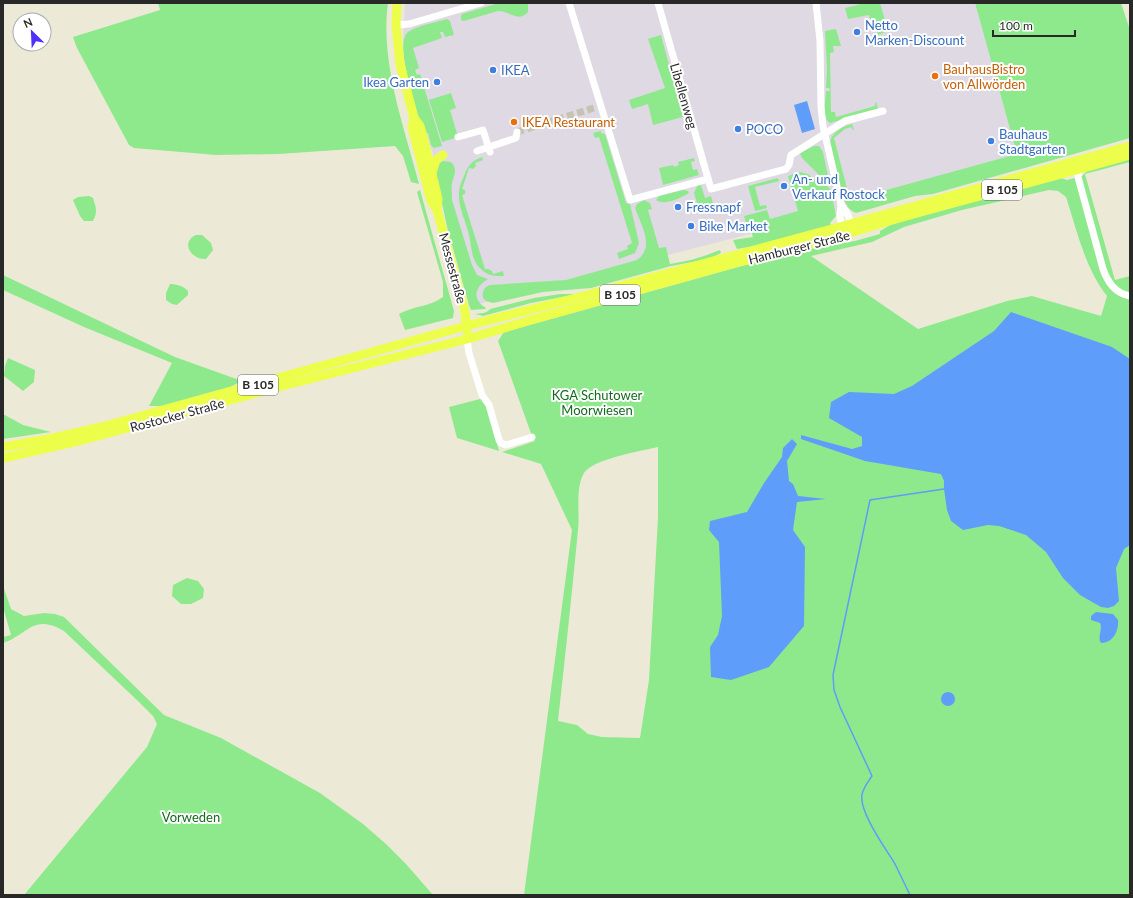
<svg xmlns="http://www.w3.org/2000/svg" width="1133" height="898" font-family="Lato,sans-serif">
<rect width="100%" height="100%" fill="#ecead7"/>
<path fill="#dfd9e3" d="M405,3H975L1020,164L471,306L443,206L432,150L430,148L425,137L411,90L404,56L403,42Z"/>
<g fill="#8ee98d" fill-rule="evenodd">
<path d="M158,3H388C380,63 404,126 419,184L411,182L403,156L395,146L279,154L216,155L134,148L129,145L77,48L73,37L160,10Z"/>
<path d="M499,3H528V12C518,23 510,11 498,11L464,21L461,20V16L462,14Z"/>
<path d="M865,3H880L888,31L878,35L873,18L870,19L869,15L848,19L845,8Z"/>
<path d="M975,3H1121L1130,30V138L933,194L915,196L856,213C850,211 847,206 844,200L830,144C830,133 843,126 852,124L854,130H853L851,127L845,129L834,138L850,200L1017,154Z"/>
<path d="M447,19L450,21L454,35L445,37L443,32H440L442,38L413,48L419,68L415,70L417,75L420,74L442,146L434,148L431,145L428,133L424,134C419,117 394,46 407,33C415,26 437,22 447,19Z"/>
<path d="M836,29L841,46H833L834,52L830,53L831,112H835L836,117L875,106V103L876,102L878,109L830,123C821,117 826,100 826,91H830L829,88H826L827,69L825,31Z"/>
<path d="M661,35L683,117L653,125L648,104L632,109L629,100L665,88L648,39Z"/>
<path d="M451,93L456,108L450,110L458,137L442,142L429,100Z"/>
<path d="M601,131V133L605,134L626,203L630,204L639,243L635,253L619,259L617,253L628,249L627,246L632,243L599,137L595,138L593,133Z"/>
<path d="M814,146H819L823,152L830,186L802,158L800,153Z"/>
<path d="M482,157L483,160L475,163L476,166L473,169L469,168L462,189L465,190V194L462,195L485,269H488L492,271L493,274L503,271L504,276C495,276 487,276 481,269C471,261 472,247 469,235C466,221 458,208 459,193C459,187 462,181 464,176C468,165 472,161 482,157Z"/>
<path d="M694,158L695,161L691,162L693,170L697,169L699,175L663,185L659,168L673,165L674,167L679,165L678,162Z"/>
<path d="M1130,159V162L1085,174L1115,280L1130,276V895H524L572,530L541,464L502,452L535,441L532,436L498,341L504,332L756,262L793,254L832,243L833,245L855,241L880,234V231L892,224L1061,178L1067,180L1082,176L1088,170ZM1049,190L1058,191L1066,197C1077,231 1085,268 1107,296L1101,316L1032,296L1007,301L918,329L811,256L872,242L904,227L962,210ZM658,447V517L649,680L640,738L602,737L588,734L577,725L558,721C565,657 572,594 578,530C580,513 575,488 584,473C593,459 641,451 658,447Z"/>
<path d="M443,161L451,162C458,169 454,175 452,183C451,189 452,194 452,200L472,265L477,275L488,279C474,287 472,300 486,308L485,309L471,310L469,305L448,231L435,171L439,163Z"/>
<path d="M800,172L808,174L821,185L825,184L831,190L836,216L830,223L831,225L755,246L737,249L733,240L753,237L750,228L747,226L744,216L767,210L770,219L798,211L788,176Z"/>
<path d="M778,178L779,181L755,187L760,206L766,205L767,208L755,211L748,186Z"/>
<path d="M701,185L705,198L711,196L714,207L699,210L694,193L697,186Z"/>
<path d="M420,190L454,311L453,318L405,330L399,314C412,306 430,307 443,297V282L417,192Z"/>
<path d="M683,190L688,191L689,193C681,198 664,206 656,200L659,196Z"/>
<path d="M89,196L93,198C96,207 98,212 93,221H84L80,216L73,200L78,197Z"/>
<path d="M644,200L650,203L652,209L648,210L659,248L666,247L670,264L691,260L707,255L720,250L721,253L709,259L671,266L591,288L543,292L493,303L486,301L483,298C482,291 484,287 490,285L566,280L637,260C656,247 640,223 635,208L637,204Z"/>
<path d="M196,235H202L211,243L213,250L206,259C191,260 180,242 196,235Z"/>
<path d="M3,275L175,357L242,381L230,387L163,406H149L172,363L84,327L3,290Z"/>
<path d="M170,284C177,284 183,286 188,291V295L177,305L172,304L166,300V293Z"/>
<path d="M560,294H578L531,303L483,316L475,314C481,313 486,314 490,309L534,298Z"/>
<path d="M8,358L35,370L34,382L23,391L4,376L5,366Z"/>
<path d="M480,399L483,400L487,406L499,451L457,438L449,407Z"/>
<path d="M3,414L23,425L51,432L3,439Z"/>
<path d="M187,578L198,581L204,589L203,598L191,604H181L172,596L173,585Z"/>
<path d="M3,586L11,609L24,616L44,613L55,614L64,617L164,715L221,738L320,793L363,824L386,844L406,864L433,895H24L147,747L157,724L153,716L140,703L64,631C33,613 29,634 3,643V637L11,635L3,607Z"/>
</g>
<g fill="#5e9dfa">
<path d="M807,101L815,129L802,133L794,105Z"/>
<path d="M1011,312L1112,347L1130,359V545L1124,549L1116,568L1119,601L1114,606L1108,608L1101,607L1080,595L1063,578L1046,552L1026,535L999,526L988,525L963,530L951,521L947,510L944,489V481L941,474L865,461L801,439V435L852,449L862,446V437L829,418L831,402L849,392L894,394L912,386L994,331Z"/>
<path d="M792,439L797,444L787,461L789,481L793,484L798,496L826,499L797,502L793,530L805,547L804,626L769,667L731,680L711,677L710,647L718,635L722,616L719,542L709,530L710,521L747,512L764,483L782,457L783,448Z"/>
<path d="M1096,612L1113,614L1118,620C1119,631 1113,643 1101,643C1097,637 1103,629 1100,623L1091,620V616Z"/>
<circle cx="948" cy="699" r="7"/>
</g>
<g fill="none" stroke-linecap="round" stroke-linejoin="round">
<path stroke="#5e9dfa" stroke-width="1.5" d="M910,895C905,885 900,874 895,864C886,849 859,812 862,795C863,788 868,782 872,776L840,707L834,690L833,675L870,500L944,489"/>
<path stroke="#c5c3b4" stroke-width="7" stroke-dasharray="7 3.5" stroke-linecap="butt" d="M517,132L597,107"/>
<g stroke="#fff" stroke-width="7">
<path d="M569,3L630,200L708,179"/>
<path d="M658,3L711,189L786,169L789,165L791,155L845,121L883,111"/>
<path d="M816,3L820,41L821,107L823,126L841,204L848,215L851,224"/>
<path d="M396,25L409,24L481,3"/>
<path d="M458,137L483,130L490,152"/>
<path d="M477,151L516,138L517,132"/>
<path d="M1083,168L1079,171L1078,177L1103,269C1108,283 1115,293 1130,296"/>
<path d="M841,204L840,218L843,226"/>
<path d="M467,339L469,353L482,395L489,405L499,440L501,443L506,445L532,437"/>
</g>
<g stroke="#ecfe4a" stroke-width="9">
<path d="M397,3L396,25L400,64L414,118L420,126L424,140L438,199L437,210"/>
<path d="M414,118L412,127L414,135L431,201L437,210L465,311L467,332"/>
<path d="M432,173L436,160L443,155"/>
<path d="M3,447L49,439L105,426L466,326L576,298L843,226L1130,146"/>
<path d="M3,458L83,440L286,385L467,339L531,320L743,261C792,251 841,236 889,221C969,198 1050,178 1130,155"/>
</g>
</g>
<g fill="#3f7fe0" stroke="#fff" stroke-width="1.5">
<circle cx="857" cy="32" r="4"/>
<circle cx="493" cy="70" r="4"/>
<circle cx="437" cy="82" r="4"/>
<circle cx="738" cy="129" r="4"/>
<circle cx="991" cy="141" r="4"/>
<circle cx="784" cy="186" r="4"/>
<circle cx="678" cy="207" r="4"/>
<circle cx="691" cy="226" r="4"/>
</g>
<g fill="#e8710a" stroke="#fff" stroke-width="1.5">
<circle cx="935" cy="76" r="4"/>
<circle cx="514" cy="122" r="4"/>
</g>
<g text-anchor="middle" stroke-width="4" stroke-linejoin="round" paint-order="stroke">
<g fill="#fff" stroke="#686868" stroke-width="1">
<rect x="982" y="180" width="40" height="20" rx="3"/>
<rect x="600" y="285" width="40" height="20" rx="3"/>
<rect x="238" y="375" width="40" height="20" rx="3"/>
</g>
<g font-size="12" font-weight="bold" fill="#282828">
<text x="1002" y="194">B 105</text>
<text x="620" y="299">B 105</text>
<text x="258" y="389">B 105</text>
</g>
<g font-size="13" fill="#366cbe" stroke="#fff" text-anchor="start">
<text x="865" y="30">Netto<tspan x="865" dy="15">Marken-Discount</tspan></text>
<text x="501" y="75">IKEA</text>
<text x="429" y="87" text-anchor="end">Ikea Garten</text>
<text x="746" y="134">POCO</text>
<text x="999" y="139">Bauhaus<tspan x="999" dy="15">Stadtgarten</tspan></text>
<text x="792" y="184">An- und<tspan x="792" dy="15">Verkauf Rostock</tspan></text>
<text x="686" y="212">Fressnapf</text>
<text x="699" y="231">Bike Market</text>
</g>
<g font-size="13" fill="#c56008" stroke="#fff" text-anchor="start">
<text x="943" y="74">BauhausBistro<tspan x="943" dy="15">von Allwörden</tspan></text>
<text x="522" y="127">IKEA Restaurant</text>
</g>
<g font-size="13" fill="#282828" stroke="#fff">
<text transform="translate(684 96) rotate(74)" y="5">Libellenweg</text>
<text transform="translate(799 247) rotate(-14)" y="5">Hamburger Straße</text>
<text transform="translate(453 268) rotate(75)" y="5">Messestraße</text>
<text transform="translate(177 415) rotate(-15)" y="5">Rostocker Straße</text>
</g>
<g font-size="13" fill="#126a1d" stroke="#fff">
<text x="597" y="400">KGA Schutower<tspan x="597" dy="15">Moorwiesen</tspan></text>
<text x="191" y="822">Vorweden</text>
</g>
</g>
<rect width="1133" height="898" fill="none" stroke="#282828" stroke-width="8"/>
<g transform="translate(32 32) rotate(336)"><circle r="19" fill="#ffffff" stroke="#a9a9a9"/>
<path d="M0-3L7 15L0 10L-7 15Z" fill="#4f31ff"/>
<text y="-6" font-size="11" font-weight="bold" text-anchor="middle" fill="#282828">N</text>
</g>
<path d="M993 30v6h82v-6" fill="none" stroke="#282828" stroke-width="2"/>
<text x="999" y="30" font-size="12" fill="#282828" stroke="#ffffff" stroke-width="3" paint-order="stroke">100 m</text>
</svg>
